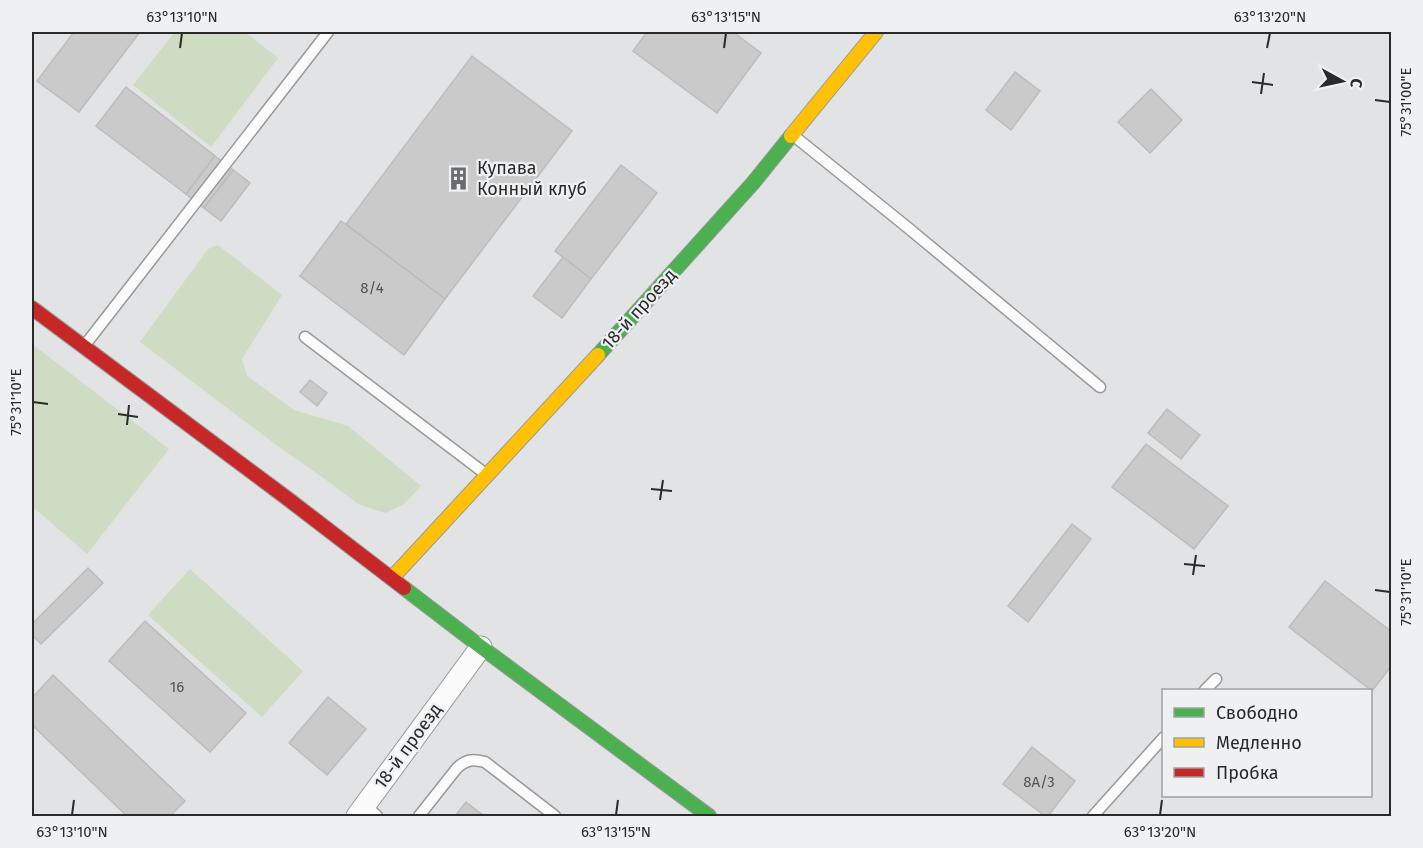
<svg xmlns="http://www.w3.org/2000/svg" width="1423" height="848" font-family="'Fira Sans',sans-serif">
<rect width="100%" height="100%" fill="#e2e3e4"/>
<g fill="#cddcc2">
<path d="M175,32H245L278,58L211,147L133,85Z"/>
<path d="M218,245L282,295L242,359L247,376L294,410L348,426L421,486L404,504L385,513L358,504L329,482L279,447L140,342L208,249Z"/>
<path d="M32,344L169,449L87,554L32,506Z"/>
<path d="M190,569L303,671L262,717L148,615Z"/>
</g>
<g fill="#cbcaca" stroke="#bcbcbc" stroke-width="1.5">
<path d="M74,32H140L79,112L37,81Z"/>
<path d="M647,32H733L761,53L717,113L633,51Z"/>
<path d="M472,56L572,131L445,299L346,224Z"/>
<path d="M1015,72L1040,91L1011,130L986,110Z"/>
<path d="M126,87L215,156L186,194L96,126Z"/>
<path d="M1151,89L1182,120L1150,153L1118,122Z"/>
<path d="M215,156L233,170L204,208L186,194Z"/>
<path d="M621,165L657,193L591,279L555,251Z"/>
<path d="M233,170L250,183L221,221L204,208Z"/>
<path d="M341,221L445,299L404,355L300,276Z"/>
<path d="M563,257L591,279L562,318L533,296Z"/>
<path d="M310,380L327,393L317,406L300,392Z"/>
<path d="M1167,409L1200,435L1181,459L1148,433Z"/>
<path d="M1146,444L1228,506L1194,549L1112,487Z"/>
<path d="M1072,524L1091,539L1028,622L1008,606Z"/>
<path d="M88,568L103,583L41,644L32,635V624Z"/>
<path d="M1325,581L1392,632V665L1372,691L1289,627Z"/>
<path d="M145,621L246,713L210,752L109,661Z"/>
<path d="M53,675L185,801L170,816H127L32,725V698Z"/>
<path d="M328,697L366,729L327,775L289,743Z"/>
<path d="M1032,747L1075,781L1048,816H1045L1003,784Z"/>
<path d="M466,802L484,816H455Z"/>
</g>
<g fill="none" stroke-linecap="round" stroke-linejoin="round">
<defs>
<g id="lane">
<path d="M794,136L907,227L1100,387"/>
<path d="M305,337L487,475"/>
<path d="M85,345L328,32"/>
<path d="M1205,690L1216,679"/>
<path d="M365,805L377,816"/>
<path d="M419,816L457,768C467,759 473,759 485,762L555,816"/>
<path d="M1093,816L1164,737"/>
</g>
<path id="street" d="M357,816L481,647"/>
<g id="fast">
<path d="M598,355L753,183L791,136"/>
<path d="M404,588L481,647L709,816"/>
</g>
<g id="slow">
<path d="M791,136L876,32"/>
<path d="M392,578L598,355"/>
</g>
<path id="jam" d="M32,308L288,499L404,588"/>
</defs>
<use href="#lane" stroke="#99999a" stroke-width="13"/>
<use href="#street" stroke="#99999a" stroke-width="23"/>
<use href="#fast" stroke="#99999a" stroke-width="16"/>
<use href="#slow" stroke="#99999a" stroke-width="16"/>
<use href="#jam" stroke="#99999a" stroke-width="16"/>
<use href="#lane" stroke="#fbfbfb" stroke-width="10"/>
<use href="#street" stroke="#fbfbfb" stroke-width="21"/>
<use href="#fast" stroke="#4caf50" stroke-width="14"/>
<use href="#slow" stroke="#ffc107" stroke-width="14"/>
<use href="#jam" stroke="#c62828" stroke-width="14"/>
</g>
<path fill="none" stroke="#2a2a2b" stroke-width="2" d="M180,48L182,33M724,48L726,33M1267,48L1270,33M1252,82L1273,85M1261,94L1264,73M1375,100L1390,102M33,402L48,404M118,414L138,417M127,425L129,405M651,489L672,491M660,500L663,480M1184,564L1205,566M1193,575L1196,555M1375,590L1390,592M72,815L74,800M616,815L618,800M1160,815L1162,800"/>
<defs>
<symbol id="building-bare" viewBox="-9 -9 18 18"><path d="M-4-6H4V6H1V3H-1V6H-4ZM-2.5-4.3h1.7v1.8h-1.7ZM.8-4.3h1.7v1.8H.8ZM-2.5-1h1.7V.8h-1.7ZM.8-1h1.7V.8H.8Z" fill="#6a6b6c" stroke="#eef0f2" stroke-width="2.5" paint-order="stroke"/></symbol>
</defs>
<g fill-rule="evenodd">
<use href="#building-bare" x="442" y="162" width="33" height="33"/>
</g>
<g text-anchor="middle" stroke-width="4.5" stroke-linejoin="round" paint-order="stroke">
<g font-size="15" fill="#545454">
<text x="372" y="293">8/4</text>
<text x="177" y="692">16</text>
<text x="1039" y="787">8А/3</text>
</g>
<g font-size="18" fill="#2a2a2b" stroke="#eef0f2" text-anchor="start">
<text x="477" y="174">Купава<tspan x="477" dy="21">Конный клуб</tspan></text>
</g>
<g font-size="18" fill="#2a2a2b" stroke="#eef0f2">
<text transform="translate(639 309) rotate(-48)" y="6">18-й проезд</text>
<text transform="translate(408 746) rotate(-54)" y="6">18-й проезд</text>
</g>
</g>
<rect width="1423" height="848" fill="none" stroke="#eef0f2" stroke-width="66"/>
<rect x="1162" y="689" width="210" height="108" fill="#eef0f2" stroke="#a0a1a2" stroke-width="1.5"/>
<rect x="1174" y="708" width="30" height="9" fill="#4caf50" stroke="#a0a1a2" stroke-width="1.5"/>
<text x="1216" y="719" font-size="18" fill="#2a2a2b">Свободно</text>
<rect x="1174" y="738" width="30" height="9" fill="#ffc107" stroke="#a0a1a2" stroke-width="1.5"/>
<text x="1216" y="749" font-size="18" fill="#2a2a2b">Медленно</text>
<rect x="1174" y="768" width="30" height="9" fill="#c62828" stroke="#a0a1a2" stroke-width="1.5"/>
<text x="1216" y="779" font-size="18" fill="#2a2a2b">Пробка</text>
<g transform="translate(1342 81) rotate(98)" stroke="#eef0f2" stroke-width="4.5" paint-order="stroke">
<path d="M0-4.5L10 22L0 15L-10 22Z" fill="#2a2a2b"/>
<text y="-9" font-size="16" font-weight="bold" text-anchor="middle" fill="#2a2a2b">С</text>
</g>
<rect x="33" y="33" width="1357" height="782" fill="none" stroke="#2a2a2b" stroke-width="2"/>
<g font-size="15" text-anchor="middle" fill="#2a2a2b">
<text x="182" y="22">63°13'10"N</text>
<text x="726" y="22">63°13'15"N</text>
<text x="1270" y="22">63°13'20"N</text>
<text transform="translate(1406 102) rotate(-90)" y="5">75°31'00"E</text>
<text transform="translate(16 402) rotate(-90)" y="5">75°31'10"E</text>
<text transform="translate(1406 592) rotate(-90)" y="5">75°31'10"E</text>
<text x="72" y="837">63°13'10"N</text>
<text x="616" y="837">63°13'15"N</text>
<text x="1160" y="837">63°13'20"N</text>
</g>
</svg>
